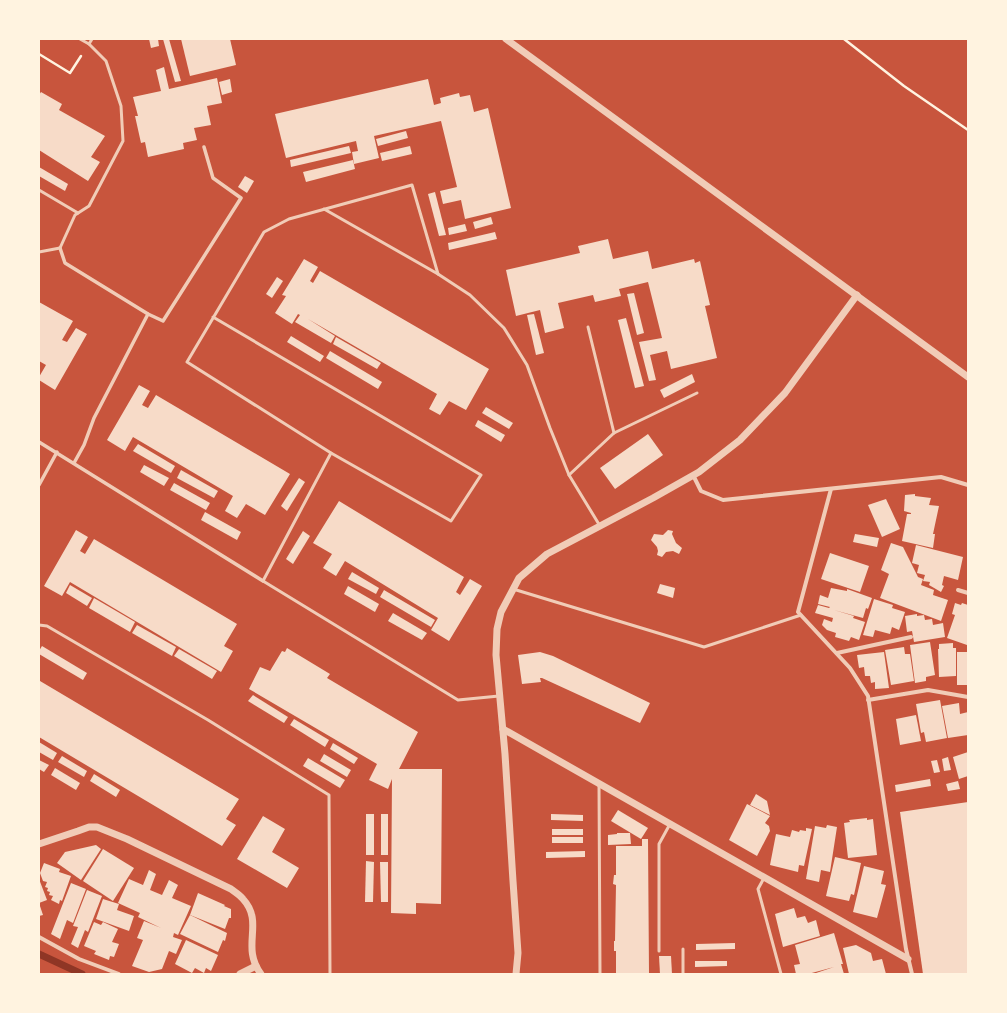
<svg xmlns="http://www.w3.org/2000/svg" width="1007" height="1013" font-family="'Nunito Sans',sans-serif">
<rect width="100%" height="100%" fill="#c8553d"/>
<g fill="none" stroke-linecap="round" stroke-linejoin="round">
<path stroke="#8f3625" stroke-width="7" d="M39,954L82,974"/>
</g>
<g fill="#f7dbc8">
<path d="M149,39H158L159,46L151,48Z"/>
<path d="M163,39H169L181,81L175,82Z"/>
<path d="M181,39H230L236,65L190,76Z"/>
<path d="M164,67L169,89L217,78L222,103L207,106L211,125L194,128L197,140L183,143L184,149L148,157L145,142L141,143L135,116H138L133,97L161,91L156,70Z"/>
<path d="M230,79L232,92L222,95L219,82Z"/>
<path d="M428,79L434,105L441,103L440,98L459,93L460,97L470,95L474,112L488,108L511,208L465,219L461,200L443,204L440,191L457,187L441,121L374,136L379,158L354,164L352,152L358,151L356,141L286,158L275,114Z"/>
<path d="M41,92L62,104L59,110L105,136L91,157L100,162L88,181L39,150V95Z"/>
<path d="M406,131L408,138L378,146L376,139Z"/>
<path d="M349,146L351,153L291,167L290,160Z"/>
<path d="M410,146L412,154L382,161L380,153Z"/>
<path d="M353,160L355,169L306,182L303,172Z"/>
<path d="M39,167L68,184L65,191L39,176Z"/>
<path d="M245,176L254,181L247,193L238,187Z"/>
<path d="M435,192L446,235L439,236L428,194Z"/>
<path d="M491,217L493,224L475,229L473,222Z"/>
<path d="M465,224L467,231L449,235L448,228Z"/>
<path d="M495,232L497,239L449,250L448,243Z"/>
<path d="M608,239L613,259L648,251L652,269L694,259L695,263L700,261L710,305L705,306L717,358L671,369L667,351L650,355L656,380L649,381L639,342L662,338L648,282L619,289L621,296L595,302L593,295L558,303L564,328L545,333L540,310L516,316L506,270L580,253L578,246Z"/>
<path d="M304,259L318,267L310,281L313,283L320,271L489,369L466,410L449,401L440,415L429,409L437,394L308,319L335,336L331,343L295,322L300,315L298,314L292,324L275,313L286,296L282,295Z"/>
<path d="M277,277L283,281L272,298L266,294Z"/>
<path d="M634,293L644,333L637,335L627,294Z"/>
<path d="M39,302L73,321L62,340L67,342L76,328L87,334L55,390L39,380V377L46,365L39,361Z"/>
<path d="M534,314L544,353L536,355L527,315Z"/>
<path d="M626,318L644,386L635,388L618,320Z"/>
<path d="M291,336L324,356L320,362L287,342Z"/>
<path d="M336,337L381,363L377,369L333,344Z"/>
<path d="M330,351L382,382L378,389L326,358Z"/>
<path d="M692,374L695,382L664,398L660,390Z"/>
<path d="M139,385L150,391L142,405L148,408L156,395L290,474L265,515L246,504L237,518L225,511L233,496L133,437L125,451L107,440Z"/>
<path d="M486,407L513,423L509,429L482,413Z"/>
<path d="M478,420L505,435L501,442L475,426Z"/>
<path d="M648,434L663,455L615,489L600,468Z"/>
<path d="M138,444L175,466L171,473L133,451Z"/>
<path d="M144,465L169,478L164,486L140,472Z"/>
<path d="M181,470L218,491L214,498L177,478Z"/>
<path d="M299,478L305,482L287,511L281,506Z"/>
<path d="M174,483L210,503L206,510L170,490Z"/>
<path d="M915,494V496L931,498L929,505L939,506L933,534H935L933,548L902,541L907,514H911V513L904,511L905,495Z"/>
<path d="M886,499L900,529L882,537L868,505Z"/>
<path d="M339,501L464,577L456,592L460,595L470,579L482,586L449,641L431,630L438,618L345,561L336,576L323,568L332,554L313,543Z"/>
<path d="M205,512L241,532L237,540L201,520Z"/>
<path d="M76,530L88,537L80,551L85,554L94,539L237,624L224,646L233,651L221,672L70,582L62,596L44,586Z"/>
<path d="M668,530L673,531L672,534L676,543L682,548L679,554L673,551L666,552L662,557L657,555L658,551L657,547L651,540L654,534L663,535Z"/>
<path d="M303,531L310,536L293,564L286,559Z"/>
<path d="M855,534L879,538L877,547L853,542Z"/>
<path d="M891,543L903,547L918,577L923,579L921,585L934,590L933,595L948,600L941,621L880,598L889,574L881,570Z"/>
<path d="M916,545L963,557L958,580L944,576L942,585L944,586L941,592L929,585L930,582L923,581L925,575L917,573L919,565L912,563Z"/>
<path d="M830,553L869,566L860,592L821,579Z"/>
<path d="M352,572L379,588L376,594L348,579Z"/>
<path d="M660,584L675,588L673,598L657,593Z"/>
<path d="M70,585L92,598L87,606L66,593Z"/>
<path d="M348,586L379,604L375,612L344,594Z"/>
<path d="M831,588L847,591V589L872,598L868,609L866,608L863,618L834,610L854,616L853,618L865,622L859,640L851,637L849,641L835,637L836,633L827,630L822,625L824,619L832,622L833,618L815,613L818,605L829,608L830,607L818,604L820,595L828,598Z"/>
<path d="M384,590L435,620L431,627L380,597Z"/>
<path d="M94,598L135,622L130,632L89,608Z"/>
<path d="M874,599L893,605L892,608L905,612L899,630L892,627L890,634L875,630L873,637L863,635Z"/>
<path d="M955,603L961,605L962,603L968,605L967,645L947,638L955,615L952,614Z"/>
<path d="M393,613L427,633L422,640L388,621Z"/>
<path d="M917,614V616L924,615L925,620L932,619L933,625L943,623L945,637L914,642L912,631L907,632L905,616Z"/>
<path d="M137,625L176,647L172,656L132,633Z"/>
<path d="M930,642L935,675L926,677V681L915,683L910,645Z"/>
<path d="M953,643V648H956V676L939,677L938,649H939V644Z"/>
<path d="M42,646L87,673L83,680L39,654V651Z"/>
<path d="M904,647L905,654H910L914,681L891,685L885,650Z"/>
<path d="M287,648L330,674L327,678L418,732L399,769H442L441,904L416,903V914L391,913L392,779L388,789L369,780L377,764L249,689L260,667L270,671L282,651L285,652Z"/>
<path d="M179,649L217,671L212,679L174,656Z"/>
<path d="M540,652L553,656L650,703L640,723L542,678H540L541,682L522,684L518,655Z"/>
<path d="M884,652L889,688L875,689V682L871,683L870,676H865L864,667L859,668L857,655Z"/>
<rect x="957" y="652" width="11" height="33"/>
<path d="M40,681L239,799L226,819L236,825L222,846L39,737Z"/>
<path d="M253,695L288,717L284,723L248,701Z"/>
<path d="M940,700L947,738L926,742L924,732L921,733L916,704Z"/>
<path d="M959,703L960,714L968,712V735L948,738L942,706Z"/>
<path d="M916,715L921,741L900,745L896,719Z"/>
<path d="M294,719L329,740L325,747L290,725Z"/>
<path d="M39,742L57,753L53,760L39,752Z"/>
<path d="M333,743L358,758L354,764L330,749Z"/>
<path d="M968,752V776L959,779L953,757Z"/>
<path d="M324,754L351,770L347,777L320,761Z"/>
<path d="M62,756L87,771L84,777L58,762Z"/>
<path d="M948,757L951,770L944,771L942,759Z"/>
<path d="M308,758L345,780L340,788L303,766Z"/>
<path d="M39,760L49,765L44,772L39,769Z"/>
<path d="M937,760L940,772L934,773L931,761Z"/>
<path d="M55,768L80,783L76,790L51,775Z"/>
<path d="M94,774L120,790L116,797L90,781Z"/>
<path d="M930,779L931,786L896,792L895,785Z"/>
<path d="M958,781L960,789L948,791L946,784Z"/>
<path d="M756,794L767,801L770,815L750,805Z"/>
<path d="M968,802V974H923L900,812Z"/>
<path d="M747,804L770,816L765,823L769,826L770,831L757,856L729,840Z"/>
<path d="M618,810L648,828L641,839L611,821Z"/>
<rect x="366" y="814" width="8" height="41"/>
<rect x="381" y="814" width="7" height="41"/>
<path d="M551,814L583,815V821L551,820Z"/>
<path d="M263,816L285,829L272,852L299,868L287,888L237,859Z"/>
<path d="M867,818V820L873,819L877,855L848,858L844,823L850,822L849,820Z"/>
<path d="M827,825L837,827L830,872L821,870L819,882L806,879L815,826L826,828Z"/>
<path d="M806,828L812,829L804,866L799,865L798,872L770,865L776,834L790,837L792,830L799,832L800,830L806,831Z"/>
<rect x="552" y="829" width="31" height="6"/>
<path d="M617,833H630L631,844L608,845V835L617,834Z"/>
<rect x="552" y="837" width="31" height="6"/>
<path d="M642,839H648L649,974H616V951H614V941H615L616,885L613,884L614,875H616V846H642Z"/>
<path d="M96,845L101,849L81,880L57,863L65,852Z"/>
<path d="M103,849L134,868L113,901L83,881Z"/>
<path d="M585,851V857L546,858V852Z"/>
<path d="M835,857L861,863L854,895L851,894L849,901L826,896Z"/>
<path d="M366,861L374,862L373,902H365Z"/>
<path d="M380,862H388V902H381Z"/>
<path d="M44,863L60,869L59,872L71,876L62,901L60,900L59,904L51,900L53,896L49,895L50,892L47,891L48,888L45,887L47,882L43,881L40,873Z"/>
<path d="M864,866L884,871L881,884L886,885L877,918L853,912Z"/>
<path d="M149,870L156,874L150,890L162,895L169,880L178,885L172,898L191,906L178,935L174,933L173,937L182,940L176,954L169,951L162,969L149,972L132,966L143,940L137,938L144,921L161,928L138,917L140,913L118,903L129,879L143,885Z"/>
<path d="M39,879L47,900L39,903L43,915L39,916Z"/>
<path d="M71,883L86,889L73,923L67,920L60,939L51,934Z"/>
<path d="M87,890L102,896L88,932L85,930L78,948L71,944L78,927L73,926Z"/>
<path d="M198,893L225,905L224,906L231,909V918H229L225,929L190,915Z"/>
<path d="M103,899L119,904L117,910L134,916L129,931L96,919Z"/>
<path d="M794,908L797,918L805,916L808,923L816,920L820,936L783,947L775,914Z"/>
<path d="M190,915L227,933L225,941L223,940L218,952L180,934Z"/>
<path d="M94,922L101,925L103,922L118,929L112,942L119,944L114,957L110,956L109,960L94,954L96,951L84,946Z"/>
<path d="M834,933L843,964H841L844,974H813L834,967L808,974H796L794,965L800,964L795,945Z"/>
<path d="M186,940L218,955L211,971L206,968L204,973L195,968L192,973L175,964Z"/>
<path d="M735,943V949L696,950V944Z"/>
<path d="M856,945L871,953L873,961L882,959L886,974H849L843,948Z"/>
<path d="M659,956H671L672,974H660Z"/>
<path d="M695,961H727V966L695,967Z"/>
</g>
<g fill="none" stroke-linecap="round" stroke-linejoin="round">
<g stroke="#fff3e0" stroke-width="2.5">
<path d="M844,39L904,86L968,130"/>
<path d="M39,54L70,73L81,56"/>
</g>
<g stroke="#f1ccb7" stroke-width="3">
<path d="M89,44L92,39"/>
<path d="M39,190L78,213"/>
<path d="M324,209L438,274L470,295L504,328L527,365L550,428L569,475L600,526"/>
<path d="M39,252L60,248L75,215L89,206L123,141L121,106L106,61L89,44L80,39"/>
<path d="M213,317L481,475L451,521L331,453L187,362L264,232L289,219L412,185L438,274"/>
<path d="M588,327L614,433"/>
<path d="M331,453L263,581L458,700L499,696"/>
<path d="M569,475L614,433L697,393"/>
<path d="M513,589L704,647L801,615"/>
<path d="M39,625L47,626L208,720L329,795L330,974"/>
<path d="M599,784L600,974"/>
<path d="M764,878L758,889L781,974"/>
<path d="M683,949V974"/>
<path d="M659,951V844L670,824"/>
</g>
<g stroke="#f1ccb7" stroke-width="3.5">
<path d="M60,248L65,263L148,314L163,321L241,198L213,178L204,147"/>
<path d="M39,442L263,581"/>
<path d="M74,463L84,445L94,418L148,314"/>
<path d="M39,485L57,452"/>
</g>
<g stroke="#f1ccb7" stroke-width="4">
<path d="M693,475L701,491L723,500L941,477L968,485"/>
<path d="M831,489L798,612L850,668L868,696L906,949L912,974"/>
<path d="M958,590L968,593"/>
<path d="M837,653L911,637"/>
<path d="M868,700L928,690L968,697"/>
<path d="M39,937L79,959L119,974"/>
</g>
<g stroke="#f1ccb7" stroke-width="7">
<path d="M506,39L968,377"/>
<path d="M503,729L908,959"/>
<path d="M39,844L78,831L89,827H97L127,839L231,889C235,892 240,895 243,899C265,923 240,946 261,974"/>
<path d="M240,974L256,966"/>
<path d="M516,974L518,953L513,881L505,754L496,655L497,629L501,612L519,578L547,554L653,498L699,472L740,440L785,393L857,295"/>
</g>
</g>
<rect width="1007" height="1013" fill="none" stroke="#fff3e0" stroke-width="80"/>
</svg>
